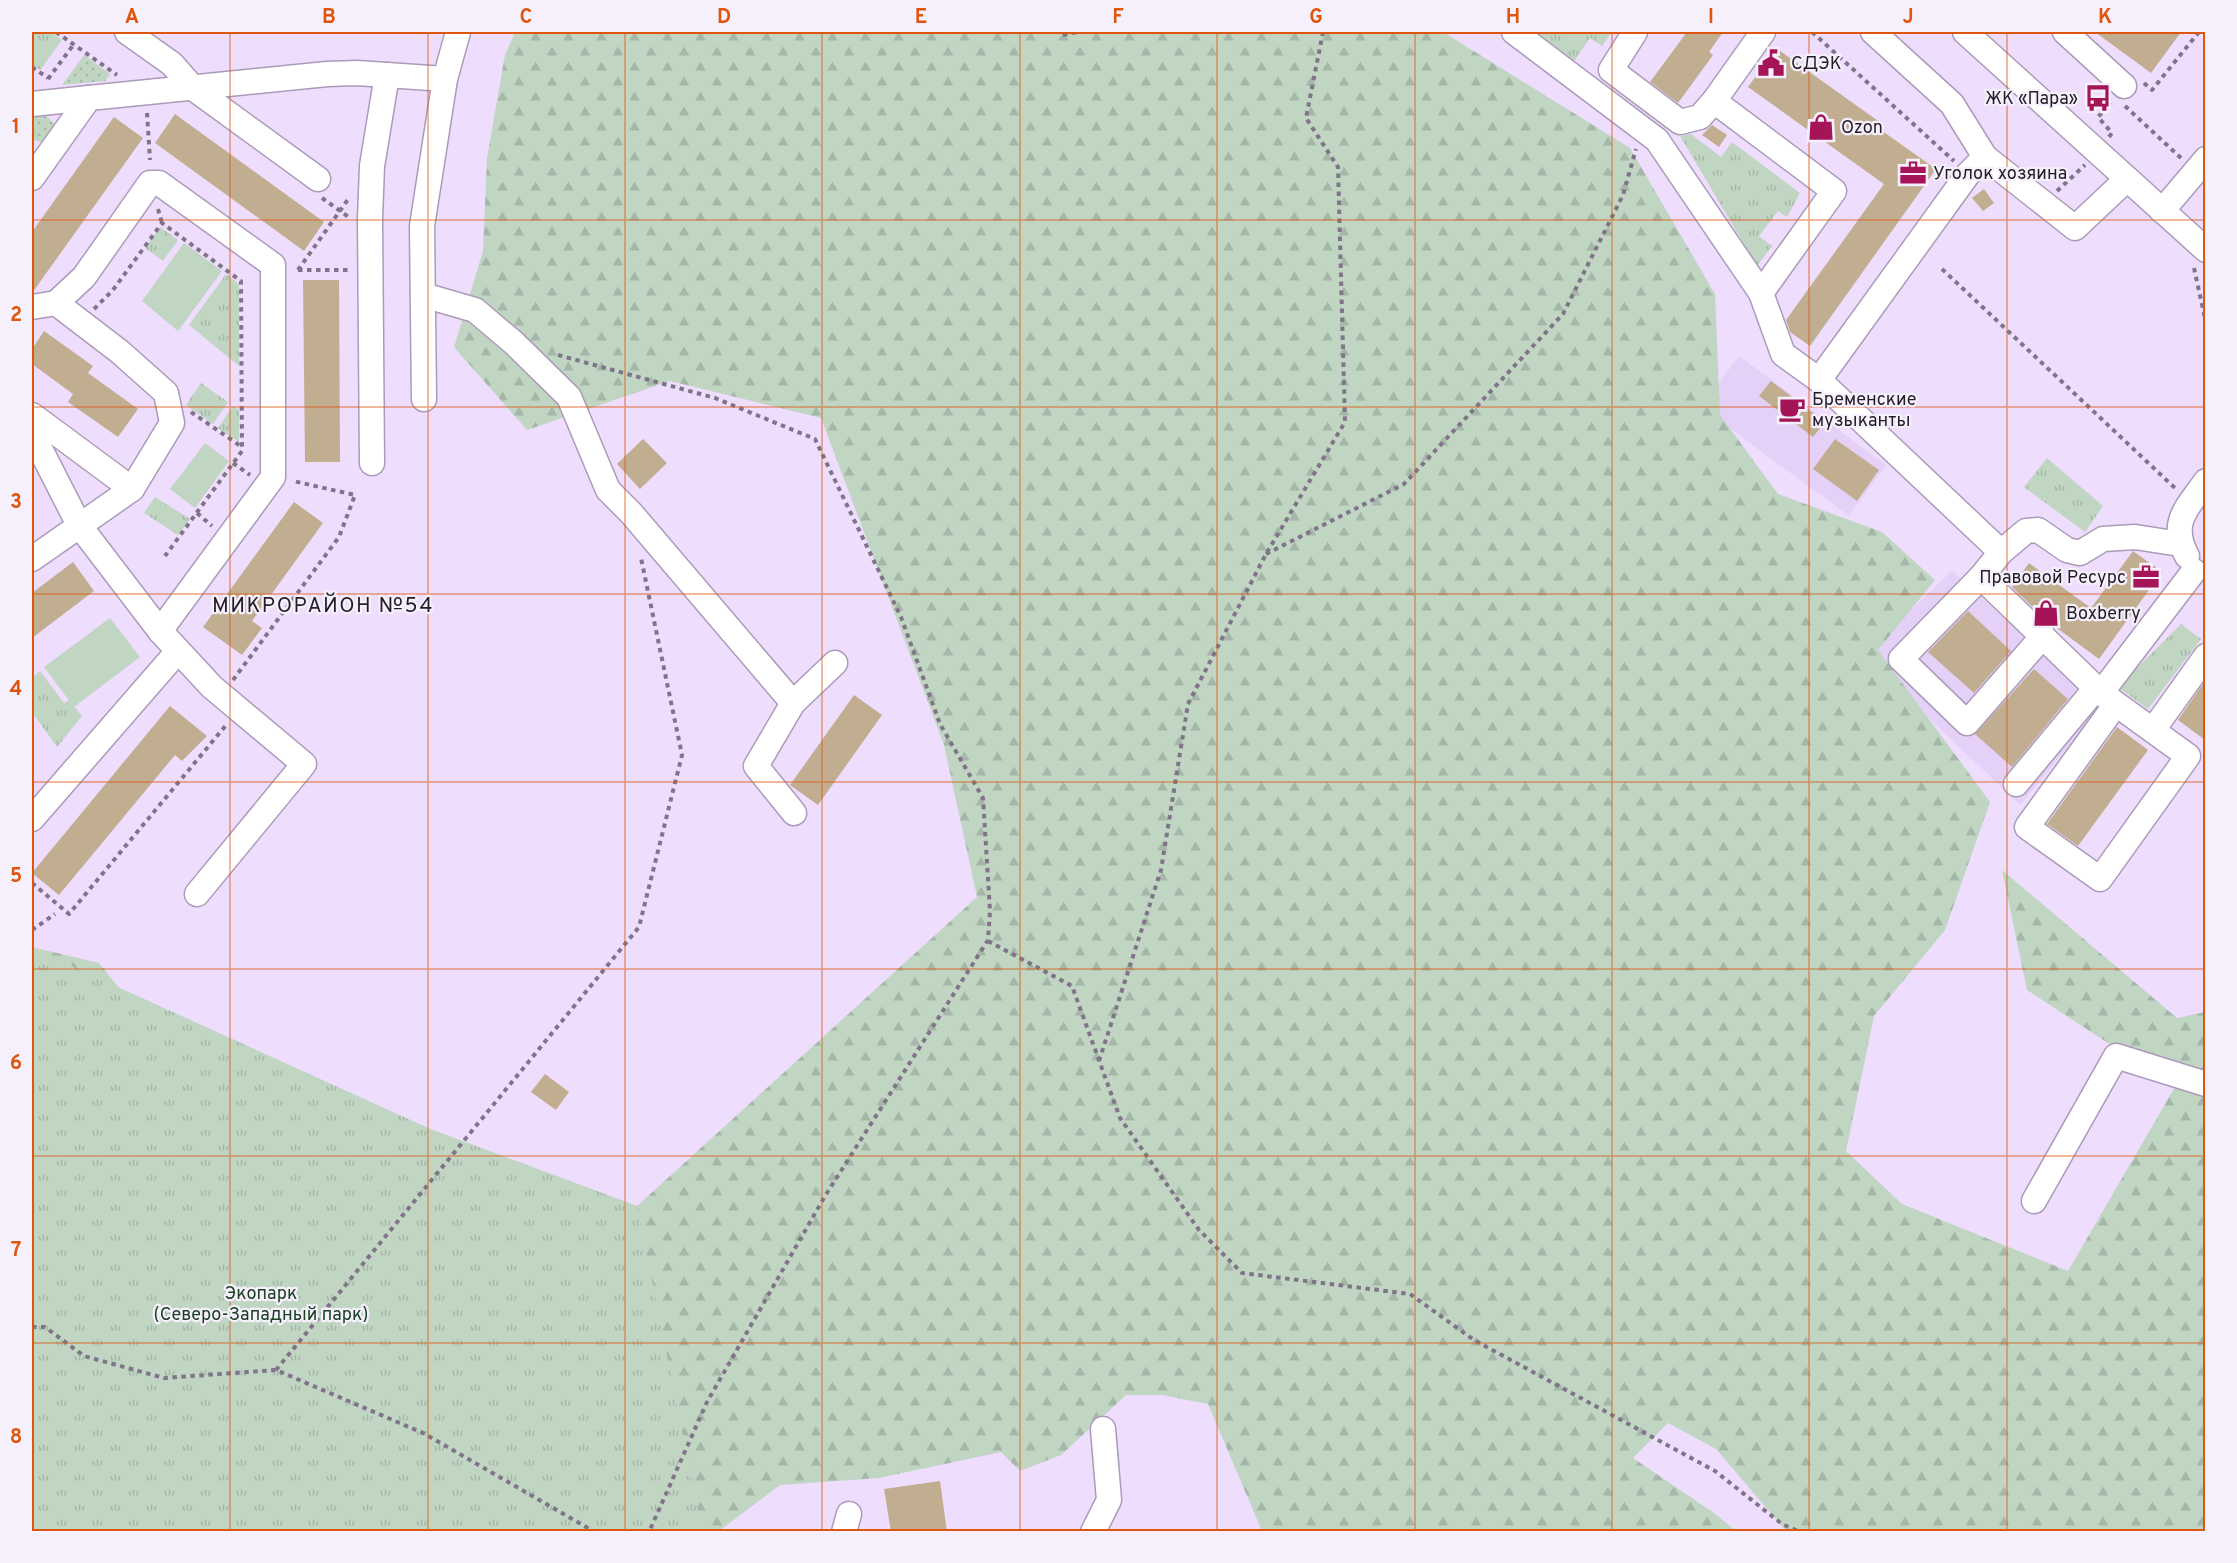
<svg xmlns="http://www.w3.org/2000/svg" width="2237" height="1563" font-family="Overpass,sans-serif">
<defs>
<pattern id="grass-dots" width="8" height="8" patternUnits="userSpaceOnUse" patternTransform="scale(1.5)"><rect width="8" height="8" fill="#c0d6c3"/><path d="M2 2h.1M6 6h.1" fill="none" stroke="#a5b7a8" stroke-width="1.8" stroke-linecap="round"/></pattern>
<pattern id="forest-firs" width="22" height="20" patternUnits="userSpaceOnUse" patternTransform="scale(1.5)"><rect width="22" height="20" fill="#c0d6c3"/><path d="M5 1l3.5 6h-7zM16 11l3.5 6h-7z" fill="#a5b7a8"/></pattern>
<pattern id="park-tufts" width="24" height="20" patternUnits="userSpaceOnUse" patternTransform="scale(1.5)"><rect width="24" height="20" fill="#c0d6c3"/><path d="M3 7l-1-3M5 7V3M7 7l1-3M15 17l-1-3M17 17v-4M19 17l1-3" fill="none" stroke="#a5b7a8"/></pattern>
</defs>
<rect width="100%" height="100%" fill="#eeddfd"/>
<g fill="#e5d1f7">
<path d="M1739,356L1886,465L1849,516L1701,407Z"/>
<path d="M1952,571L2101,707L2020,805L1863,655Z"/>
</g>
<g fill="url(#grass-dots)">
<path d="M84,55L110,74L105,81L62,85Z"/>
<path d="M38,114L48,117L56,126L45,143L34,140L32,144V116Z"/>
</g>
<path fill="url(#forest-firs)" d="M515,32H1443L1630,148L1715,294L1720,415L1778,494L1882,532L1935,580L1878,650L1990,802L1945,930L1874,1016L1846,1151L1902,1204L2068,1271L2175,1087L2027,990L2002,870L2177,1018L2205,1012V1531H1786L1716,1449L1668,1423L1633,1458L1714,1513L1736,1531H1262L1208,1404L1162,1395H1126L1061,1455L1020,1471L1001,1452L879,1478L780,1485L719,1531L32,1532V947L99,963L119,988L430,1129L637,1206L977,897L944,745L821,418L670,381L527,430L454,347L483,251L487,158L505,55Z"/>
<g fill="url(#park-tufts)">
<path d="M32,32H51L62,40L40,70L32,64Z"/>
<path d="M1533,32H1612L1602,46L1590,38L1574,61Z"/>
<path d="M1691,134L1721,157L1732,142L1800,193L1787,217L1778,211L1759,236L1772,246L1757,266L1680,136Z"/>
<path d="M160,227L178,240L163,261L145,248Z"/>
<path d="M226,274L239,284V366L189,325Z"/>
<path d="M201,383L228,402L213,424L186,405Z"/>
<path d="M233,406L239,410V442L218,428Z"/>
<path d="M2047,458L2103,506L2085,532L2024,487Z"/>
<path d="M155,497L190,519L178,535L144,513Z"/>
<path d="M2181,624L2201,639L2148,709L2118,687Z"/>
<path d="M40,671L64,703L69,700L82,716L57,747L32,712V678Z"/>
<path d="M32,948L430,1129L637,1206L702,1531H32Z"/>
</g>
<g fill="#c0d6c3">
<path d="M184,243L222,271L178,331L142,301Z"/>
<path d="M205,443L229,461L195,508L170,489Z"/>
<path d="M110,618L140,657L74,707L44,667Z"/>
</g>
<g fill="#c1ae91">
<path d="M1687,32H1723L1709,52L1713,55L1678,103L1650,82Z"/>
<path d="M2095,32H2181L2151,73Z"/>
<path d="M1776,48L1881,123L1878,128L1936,169L1810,346L1790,332L1786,320L1884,184L1748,87Z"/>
<path d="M175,114L324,222L304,251L155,143Z"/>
<path d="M114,117L143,138L32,293V232Z"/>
<path d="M1712,125L1727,135L1719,147L1702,135Z"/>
<path d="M1984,189L1994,203L1983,211L1972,198Z"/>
<path d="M303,280H339L340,462H305Z"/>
<path d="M44,331L93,366L88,373L138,409L118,437L68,402L73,394L32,364V349Z"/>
<path d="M1771,381L1825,422L1813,437L1759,396Z"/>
<path d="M643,439L667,463L640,489L617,464Z"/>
<path d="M1835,439L1879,470L1857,501L1813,469Z"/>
<path d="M294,502L323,523L252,621L262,628L242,655L203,627Z"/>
<path d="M2133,551L2162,572L2099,659L2046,620L2012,587L2029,563L2091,608Z"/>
<path d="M73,562L94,591L32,638V593Z"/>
<path d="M1968,611L2011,651L1974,693L1928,652Z"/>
<path d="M2034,669L2068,699L2012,767L1975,734Z"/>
<path d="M2205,681V740L2178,720Z"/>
<path d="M854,695L882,715L818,805L790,785Z"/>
<path d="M170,706L207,736L182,761L175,755L59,895L32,873Z"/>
<path d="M2117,727L2148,750L2078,846L2047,824Z"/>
<path d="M545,1074L569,1092L556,1110L531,1092Z"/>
<path d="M940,1481L947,1532H891L884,1489Z"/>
</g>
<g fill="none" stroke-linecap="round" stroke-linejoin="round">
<defs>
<g id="minor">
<path d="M127,32L172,64L193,88L318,179"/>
<path d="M1514,32L1657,140L1761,293"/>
<path d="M1635,32L1611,70L1680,122L1700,117L1714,101L1834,191L1761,293L1783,354L1819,380L1968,174L1985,157"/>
<path d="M1873,32L1952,104L1985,157L2075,228L2127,179"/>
<path d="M1965,32L2206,250"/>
<path d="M2065,32L2124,86"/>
<path d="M1714,101L1763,32"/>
<path d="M32,104L89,98"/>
<path d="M32,178L89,98L327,74L357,73L445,79"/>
<path d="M2162,211L2206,159"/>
<path d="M423,295L475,310L514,343L569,397L608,490L631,513L793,703"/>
<path d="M32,307L56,303L84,277L150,183H159L273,265V477L160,631"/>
<path d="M1819,380L2001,552L1981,577L2101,693L2188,756L2100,879L2027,827L2116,704"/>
<path d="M424,399L422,226L445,79L458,32"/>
<path d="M32,415L132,489"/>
<path d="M32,433L79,525L160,631L212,687L304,764L197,894"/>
<path d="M372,463L370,219L372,166L387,75"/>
<path d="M2001,552L2026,531L2038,530L2067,550L2080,553L2103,539L2135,537L2180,544"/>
<path d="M2187,556C2169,523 2187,508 2206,481"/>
<path d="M32,559L132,489L172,423L166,393L120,352L56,303"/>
<path d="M1981,577L1901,659L1967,723L2043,636"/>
<path d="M2101,693L2194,571"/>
<path d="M2153,730L2206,656"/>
<path d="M2016,784L2096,688"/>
<path d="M794,813L756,766L793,703L835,663"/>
<path d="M32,819L178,651"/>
<path d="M2034,1201L2116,1056L2206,1084"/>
<path d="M844,1532L849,1514"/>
<path d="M1093,1532L1109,1500L1103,1429"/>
</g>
</defs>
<use href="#minor" stroke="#ab9bb9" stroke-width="27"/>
<g stroke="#7f7488" stroke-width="4" stroke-dasharray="4.5 4.5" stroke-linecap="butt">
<path d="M56,32L117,75"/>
<path d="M1812,32L1954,161"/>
<path d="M1063,35L1077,32"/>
<path d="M32,67L48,78"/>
<path d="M48,79L74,44"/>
<path d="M2144,83L2152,90L2199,32"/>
<path d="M2125,106L2181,158"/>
<path d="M147,113L150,160"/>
<path d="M2109,137L2112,133L2098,117L2111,103"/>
<path d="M2057,191L2085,165"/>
<path d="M322,198L350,218"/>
<path d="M158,209L162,223"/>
<path d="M2194,268L2206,323"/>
<path d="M1942,269L2176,489"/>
<path d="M298,270L349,198"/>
<path d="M298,270H351"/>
<path d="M94,309L113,290L162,223L241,281L242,451L165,556"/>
<path d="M558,355L715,398L815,439L901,617L940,724L983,798L990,911L988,940L825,1196L707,1402L649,1532"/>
<path d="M191,412L242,447"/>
<path d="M233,463L250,475"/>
<path d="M197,513L212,526"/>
<path d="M1266,554L1404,484L1563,314L1623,195L1636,149"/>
<path d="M233,680L339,537L355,495L293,481"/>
<path d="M32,883L69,914L227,724"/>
<path d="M32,930L55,914"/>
<path d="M988,941L1072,986L1120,1118L1199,1230L1242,1273L1410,1294L1474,1340L1715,1471L1782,1524L1800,1532"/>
<path d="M1099,1061L1161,870L1188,704L1266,554L1345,422L1338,167L1306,118L1323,32"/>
<path d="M32,1327H45L84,1356L164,1378L276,1370L423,1433L595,1532"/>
<path d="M276,1370L639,927L682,755L641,558"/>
</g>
<use href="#minor" stroke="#fff" stroke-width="24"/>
</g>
<path fill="none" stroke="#de560d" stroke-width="1.5" stroke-opacity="0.55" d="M230,32V1532M428,32V1532M625,32V1532M822,32V1532M1020,32V1532M1217,32V1532M1415,32V1532M1612,32V1532M1809,32V1532M2007,32V1532M32,220H2206M32,407H2206M32,594H2206M32,782H2206M32,969H2206M32,1156H2206M32,1343H2206"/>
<defs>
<symbol id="civic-bare" viewBox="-9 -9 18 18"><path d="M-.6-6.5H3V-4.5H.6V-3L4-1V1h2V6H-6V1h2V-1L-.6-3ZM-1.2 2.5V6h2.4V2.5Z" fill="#a41457" stroke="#f6effc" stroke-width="2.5" paint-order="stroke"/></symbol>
<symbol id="bus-bare" viewBox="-9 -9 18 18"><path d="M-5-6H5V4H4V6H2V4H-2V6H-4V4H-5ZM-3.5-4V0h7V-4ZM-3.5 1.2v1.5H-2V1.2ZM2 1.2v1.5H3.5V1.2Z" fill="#a41457" stroke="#f6effc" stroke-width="2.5" paint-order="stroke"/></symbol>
<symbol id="shop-bare" viewBox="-9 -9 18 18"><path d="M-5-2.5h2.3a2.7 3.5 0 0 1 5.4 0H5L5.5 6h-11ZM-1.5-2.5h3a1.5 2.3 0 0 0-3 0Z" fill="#a41457" stroke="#f6effc" stroke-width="2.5" paint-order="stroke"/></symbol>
<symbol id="office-bare" viewBox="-9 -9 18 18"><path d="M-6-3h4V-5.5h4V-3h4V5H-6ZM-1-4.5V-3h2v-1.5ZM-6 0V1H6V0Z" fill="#a41457" stroke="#f6effc" stroke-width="2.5" paint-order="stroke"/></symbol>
<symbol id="cafe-bare" viewBox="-9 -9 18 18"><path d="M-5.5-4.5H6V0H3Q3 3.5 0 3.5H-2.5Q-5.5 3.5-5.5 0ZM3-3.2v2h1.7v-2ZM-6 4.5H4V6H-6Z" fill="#a41457" stroke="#f6effc" stroke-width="2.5" paint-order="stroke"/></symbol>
</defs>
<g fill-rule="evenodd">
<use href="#civic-bare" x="1752" y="44" width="38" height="38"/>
<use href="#bus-bare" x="2079" y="79" width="38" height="38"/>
<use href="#shop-bare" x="1802" y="108" width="38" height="38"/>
<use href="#office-bare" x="1894" y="154" width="38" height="38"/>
<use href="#cafe-bare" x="1773" y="390" width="38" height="38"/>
<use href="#office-bare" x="2127" y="558" width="38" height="38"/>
<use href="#shop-bare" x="2027" y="594" width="38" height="38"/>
</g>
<g text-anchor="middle" stroke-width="4.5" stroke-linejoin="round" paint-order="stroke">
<g font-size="18" fill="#231d28" stroke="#f6effc" text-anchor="start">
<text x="1791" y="69">СДЭК</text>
<text x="2078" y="104" text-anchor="end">ЖК «Пара»</text>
<text x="1841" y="133">Ozon</text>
<text x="1933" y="179">Уголок хозяина</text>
<text x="1812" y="405">Бременские<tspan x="1812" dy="21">музыканты</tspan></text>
<text x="2126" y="583" text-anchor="end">Правовой Ресурс</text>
<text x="2066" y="619">Boxberry</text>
</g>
<g font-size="18" fill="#194122" stroke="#f6effc">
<text x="261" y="1299">Экопарк<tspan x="261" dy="21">(Северо-Западный парк)</tspan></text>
</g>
<g font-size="21" letter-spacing="1.5" fill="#231d28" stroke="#f6effc">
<text x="323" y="612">МИКРОРАЙОН №54</text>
</g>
</g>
<rect width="2237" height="1563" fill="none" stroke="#f6effc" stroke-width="66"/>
<rect x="33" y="33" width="2171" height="1497" fill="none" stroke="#de560d" stroke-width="2"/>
<g font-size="20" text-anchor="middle" font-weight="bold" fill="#de560d">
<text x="132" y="23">A</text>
<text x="329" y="23">B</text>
<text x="526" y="23">C</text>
<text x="724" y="23">D</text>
<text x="921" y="23">E</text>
<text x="1118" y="23">F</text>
<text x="1316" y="23">G</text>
<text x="1513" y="23">H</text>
<text x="1711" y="23">I</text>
<text x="1908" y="23">J</text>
<text x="2105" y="23">K</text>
<text x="16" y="133">1</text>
<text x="16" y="321">2</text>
<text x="16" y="508">3</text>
<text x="16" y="695">4</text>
<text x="16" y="882">5</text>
<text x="16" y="1069">6</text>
<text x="16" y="1256">7</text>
<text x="16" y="1443">8</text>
</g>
</svg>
